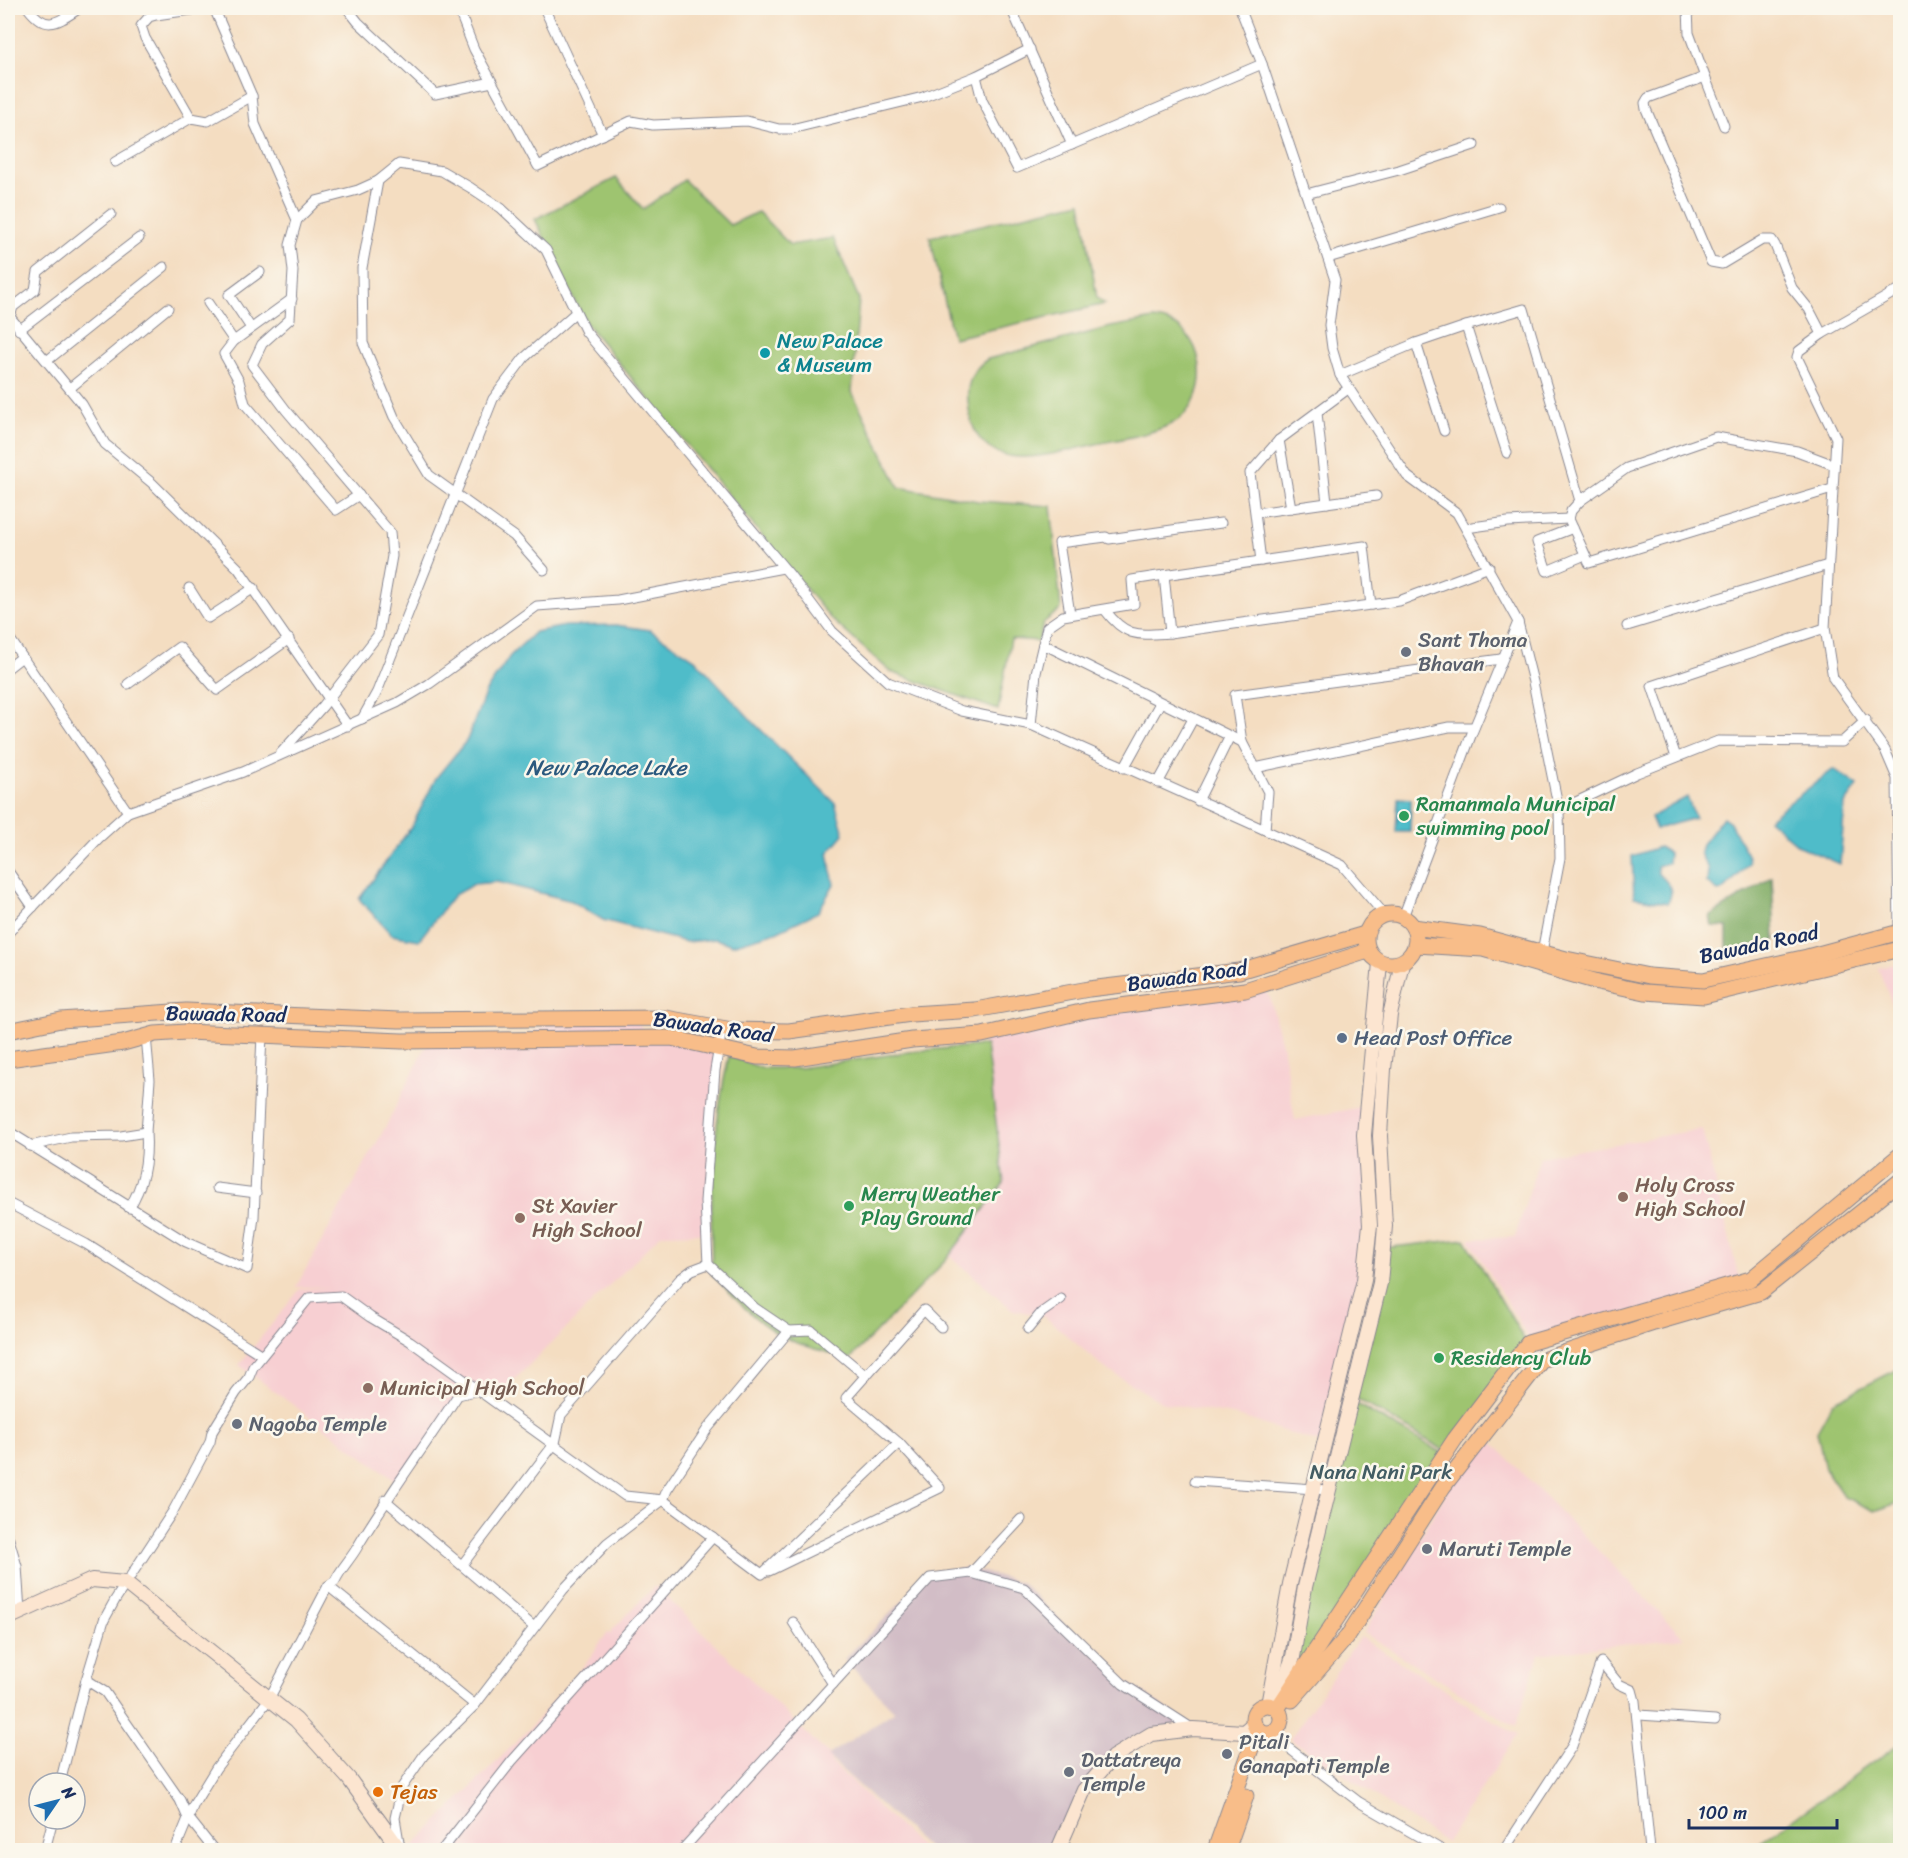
<svg xmlns="http://www.w3.org/2000/svg" width="1908" height="1858" font-family="Sriracha,sans-serif">
<rect width="100%" height="100%" fill="#fbf7ec"/>
<filter id="ink" filterUnits="userSpaceOnUse"><feTurbulence type="fractalNoise" baseFrequency=".0167" numOctaves="2"/><feDisplacementMap in="SourceGraphic" scale="12" xChannelSelector="R" yChannelSelector="G"/><feConvolveMatrix kernelMatrix="1 2 1 2 8 2 1 2 1" color-interpolation-filters="sRGB"/></filter>
<filter id="wash" filterUnits="userSpaceOnUse"><feTurbulence type="fractalNoise" baseFrequency=".008" numOctaves="4" result="noise"/><feDisplacementMap in="SourceGraphic" scale="24" xChannelSelector="R" yChannelSelector="G"/><feGaussianBlur stdDeviation="1.35" result="paint"/><feColorMatrix in="noise" values="0 0 0 0 0 0 0 0 0 0 0 0 0 0 0 0 0 1.4 0 .05"/><feComposite in="paint" operator="in"/></filter>
<g filter="url(#wash)">
<rect width="100%" height="100%" fill="#f4ddc1"/>
<g fill="#f7cfd2">
<path d="M1900,963V1024L1878,968Z"/>
<path d="M1261,986L1270,998L1282,1044L1295,1120L1366,1106L1370,1225L1325,1445L1238,1416L1163,1403L1106,1369L1044,1316L1013,1310L942,1249L1000,1172L982,1035Z"/>
<path d="M633,1017L649,1037L720,1046L705,1233L661,1234L494,1400L469,1382L400,1484L239,1365L300,1289L330,1287H296L386,1126L428,1042L525,1038L547,1024Z"/>
<path d="M1702,1129L1740,1282L1531,1342L1469,1239L1515,1237L1540,1157Z"/>
<path d="M1482,1432L1684,1638L1539,1654L1516,1727L1364,1633Z"/>
<path d="M655,1586L832,1758L830,1761L924,1850H409L529,1729L591,1657L599,1643L608,1633L611,1634L613,1629Z"/>
<path d="M1360,1637L1517,1735L1446,1843L1290,1739Z"/>
</g>
<path fill="#d2bdc6" d="M969,1568L1022,1583L1116,1675L1191,1725L1111,1752L1054,1850H930L827,1756L895,1711L844,1659L931,1573Z"/>
<g fill="#9ec46f" stroke="#5c7a66" stroke-width="1.5">
<path d="M616,178L643,209L684,180L730,225L758,212L790,245L833,238L859,299L852,392L899,487L978,501L1051,506L1061,609L1043,623L1039,641L1011,639L998,710L891,672L831,619L585,322L535,219Z"/>
<path d="M1081,202L1097,298L1105,304L953,338L930,237Z"/>
<path d="M1154,319C1208,323 1216,401 1171,424C1149,435 1121,439 1096,444C1045,456 973,480 968,401C966,384 973,368 988,359L1111,327Z"/>
<path d="M986,1045L1004,1183L946,1260L850,1359C825,1351 797,1346 775,1332C751,1317 731,1294 712,1274C710,1202 712,1127 729,1056L761,1068H799L915,1051Z"/>
<path d="M1465,1239L1527,1344L1447,1452L1352,1396L1383,1248Z"/>
<path d="M1900,1368V1502L1875,1511L1844,1497L1825,1469L1817,1431L1833,1402Z"/>
<path d="M1351,1401L1446,1455L1277,1709Z"/>
<path d="M1900,1743V1850H1750Z"/>
</g>
<path fill="#7eaa62" stroke="#4c6c60" stroke-width="1.5" d="M1772,877L1775,940L1727,952V927L1712,926L1710,916Z"/>
<g fill="#4fbcc9" stroke="#357694" stroke-width="1.5">
<path d="M616,625L650,630L695,659L755,724L835,803L844,834L828,853L834,884L818,912L776,932L732,945L716,939L686,942L603,920L572,901L497,882L474,884L454,895L419,940L392,935L359,899L412,826L436,778L467,740L486,691L510,656L535,632L565,626Z"/>
<path d="M1834,769L1858,786L1845,804L1840,864L1799,846L1768,819Z"/>
<path d="M1687,797L1695,818L1656,829L1651,817Z"/>
<path d="M1398,798L1411,799L1410,832H1396Z"/>
<path d="M1723,817L1730,822C1735,837 1748,848 1749,863L1724,890L1718,891L1707,883L1708,869L1700,853L1702,844Z"/>
<path d="M1659,847L1669,853L1668,863L1657,866L1658,874C1668,881 1676,892 1667,903L1634,897L1632,856Z"/>
</g>
</g>
<g filter="url(#ink)">
<g fill="none" stroke-linecap="round" stroke-linejoin="round">
<defs>
<g id="street">
<path d="M28,8C47,33 58,22 80,8"/>
<path d="M214,8L252,96L255,124L297,220"/>
<path d="M347,8L358,22L435,94L492,82L538,166L631,121L653,125L747,121L779,129H791L923,97L976,76L982,100L1017,168L1262,64"/>
<path d="M458,8L474,49L492,82"/>
<path d="M1011,8L1072,145"/>
<path d="M1240,8L1262,64L1335,280L1329,325L1332,348L1340,375L1407,476L1457,513L1518,622L1472,733L1403,917"/>
<path d="M545,10L603,135"/>
<path d="M976,76L1030,49"/>
<path d="M1705,77L1724,126"/>
<path d="M191,118L145,38L141,26L149,17L156,15L205,8"/>
<path d="M115,162L191,118L208,121L252,96"/>
<path d="M378,181L362,268L363,343L394,417L429,475L514,536L544,570"/>
<path d="M1306,194L1399,170L1474,145"/>
<path d="M111,214L38,272L35,290L13,307L10,317L82,404L105,444L152,483L238,568L348,726"/>
<path d="M1328,258L1499,207"/>
<path d="M292,299L234,341L224,354L239,381L245,404L336,510L359,495"/>
<path d="M208,303L234,341"/>
<path d="M251,328L229,295L260,272"/>
<path d="M19,330L139,238"/>
<path d="M1822,334L1900,289"/>
<path d="M1416,343L1444,431"/>
<path d="M48,360L164,267"/>
<path d="M1340,375L1416,343L1466,326"/>
<path d="M70,388L168,308"/>
<path d="M1317,413L1327,503"/>
<path d="M1279,440L1291,508"/>
<path d="M1507,453L1466,326L1524,309L1580,501L1571,511L1569,519L1589,563L1832,489"/>
<path d="M1580,501L1627,468L1716,437L1797,451L1834,465"/>
<path d="M1256,513L1376,496"/>
<path d="M1466,528L1508,522L1569,519"/>
<path d="M1573,528L1537,542L1547,571L1585,555"/>
<path d="M1261,561L1250,473L1279,440L1348,389"/>
<path d="M1164,575L1364,546L1371,605"/>
<path d="M189,588L208,618L254,588"/>
<path d="M1105,610C1126,638 1138,635 1170,633"/>
<path d="M1070,614L1059,543L1106,537L1109,539L1221,523"/>
<path d="M1518,622L1533,682L1559,810L1560,858L1542,952"/>
<path d="M1627,626L1828,565"/>
<path d="M1825,628L1833,678L1885,750L1897,778L1899,932"/>
<path d="M8,636L128,812"/>
<path d="M1043,644L1242,742"/>
<path d="M8,668L22,657"/>
<path d="M128,684L179,647L217,690L289,639"/>
<path d="M362,719L377,692L493,399L524,358L575,313"/>
<path d="M280,754L323,706L378,635L392,556L390,532L286,410L252,365L262,344L290,319L293,271L290,245L297,220L316,201L358,190L378,181L399,164L442,171L471,188L501,208L546,250L586,332L790,575L832,631L888,682L962,711L1031,725"/>
<path d="M1676,757L1652,686L1825,628L1836,438L1797,357L1799,351L1822,334L1809,309L1792,288L1775,245L1772,240H1762L1722,264L1711,262L1646,109L1645,103L1648,98L1705,77L1689,33L1688,8"/>
<path d="M1124,768L1160,703"/>
<path d="M1255,768L1449,727H1474"/>
<path d="M1158,783L1193,719"/>
<path d="M1198,801L1230,736"/>
<path d="M1559,810L1637,773L1718,741L1842,742L1866,720"/>
<path d="M1265,830L1031,725L1036,673L1047,627L1063,616L1134,604L1132,580L1164,575L1170,633L1399,601L1489,567"/>
<path d="M8,871L33,907"/>
<path d="M1384,914L1342,865L1265,830L1268,792L1242,742L1235,695L1501,659"/>
<path d="M8,933L99,838L128,812L243,772L397,703L429,684L537,606L618,600L783,568"/>
<path d="M8,1131L186,1242L247,1269L254,1217L262,1035"/>
<path d="M146,1132L150,1080L146,1036"/>
<path d="M30,1146L71,1137L121,1136L146,1132C148,1159 144,1185 129,1208"/>
<path d="M217,1188L256,1193"/>
<path d="M8,1203L86,1244L262,1355"/>
<path d="M1028,1329L1041,1313L1061,1299"/>
<path d="M789,1331L811,1330L866,1376"/>
<path d="M1195,1481L1329,1490"/>
<path d="M385,1500L534,1627"/>
<path d="M8,1536L17,1566L20,1612"/>
<path d="M462,1565L555,1443L561,1415L680,1279L692,1270L708,1264"/>
<path d="M769,1571L940,1488L899,1443L846,1398L924,1310L941,1327"/>
<path d="M971,1573L1021,1519"/>
<path d="M328,1586L475,1705"/>
<path d="M793,1622L833,1684L930,1578L971,1573L1024,1588L1123,1684L1193,1729"/>
<path d="M86,1680L104,1620L115,1600L173,1511L210,1442L212,1432L236,1393L249,1377L253,1367L309,1298L341,1296L370,1317L410,1341L625,1496L663,1500L762,1574L899,1443"/>
<path d="M1639,1715L1715,1720"/>
<path d="M1269,1733L1359,1802L1442,1850"/>
<path d="M60,1783L86,1680L105,1692L180,1800L187,1816L214,1850"/>
<path d="M400,1848L395,1818L402,1787L424,1755L475,1705L563,1590L607,1543L663,1500L667,1490L708,1428L789,1331L755,1308L708,1264L705,1201L715,1070L722,1029"/>
<path d="M45,1850L53,1819"/>
<path d="M175,1850L194,1804L216,1768L269,1699L328,1586L335,1581C341,1568 351,1559 358,1546C389,1494 425,1446 458,1395L479,1390"/>
<path d="M442,1850L512,1761L713,1537"/>
<path d="M682,1850L833,1684"/>
<path d="M1504,1850L1572,1746L1601,1662L1619,1684L1632,1690L1635,1701L1650,1850"/>
</g>
<g id="secondary">
<path d="M8,1618L92,1580L125,1583L296,1720L349,1779L400,1850"/>
<path d="M1276,1704L1293,1657L1305,1587L1380,1283L1385,1226L1380,1136L1384,1069L1390,1015L1402,963"/>
<path d="M1268,1705L1290,1584L1364,1280L1370,1225L1364,1135L1380,963"/>
<path d="M1058,1850L1084,1790L1113,1757L1151,1734L1193,1729L1244,1732L1254,1723"/>
</g>
<g id="primary">
<circle cx="1391" cy="939" r="25"/>
<path d="M1413,927L1480,936L1566,959L1649,976L1703,980L1807,957L1900,932"/>
<path d="M1416,945L1483,949L1598,982L1645,992L1704,996L1900,949"/>
<path d="M8,1031L61,1020L186,1011L399,1020L666,1018L732,1030L789,1031L911,1014L975,1010L1089,989L1239,971L1365,934"/>
<path d="M8,1059L123,1043L155,1034L186,1032L402,1041L671,1038L757,1057L795,1058L912,1040L982,1035L1089,1010L1245,990L1368,951"/>
<path d="M1292,1700L1347,1637L1443,1487L1542,1360L1654,1323L1761,1292L1900,1181"/>
<circle cx="1267" cy="1719" r="14"/>
<path d="M1277,1709L1455,1439L1528,1343L1751,1279L1900,1155"/>
<path d="M1215,1850L1258,1729"/>
<path d="M1227,1850L1246,1796"/>
</g>
</defs>
<use href="#street" stroke="#888690" stroke-width="11"/>
<use href="#secondary" stroke="#888690" stroke-width="16"/>
<use href="#primary" stroke="#888690" stroke-width="17"/>
<use href="#street" stroke="#fff" stroke-width="9"/>
<use href="#secondary" stroke="#fce5d0" stroke-width="14"/>
<use href="#primary" stroke="#f8bd89" stroke-width="15"/>
</g>
</g>
<circle fill="#0f9aa8" stroke="#fbf7ec" stroke-width="2" cx="765" cy="353" r="6"/>
<g fill="#6b7280" stroke="#fbf7ec" stroke-width="2">
<circle cx="1406" cy="652" r="6"/>
<circle cx="237" cy="1424" r="6"/>
<circle cx="1427" cy="1549" r="6"/>
<circle cx="1227" cy="1754" r="6"/>
<circle cx="1069" cy="1772" r="6"/>
</g>
<g fill="#2e9e5b" stroke="#fbf7ec" stroke-width="2">
<circle cx="1404" cy="816" r="6"/>
<circle cx="849" cy="1206" r="6"/>
<circle cx="1439" cy="1358" r="6"/>
</g>
<circle fill="#5c6f8a" stroke="#fbf7ec" stroke-width="2" cx="1342" cy="1038" r="6"/>
<g fill="#8d6e63" stroke="#fbf7ec" stroke-width="2">
<circle cx="1623" cy="1197" r="6"/>
<circle cx="520" cy="1218" r="6"/>
<circle cx="368" cy="1388" r="6"/>
</g>
<circle fill="#e8710a" stroke="#fbf7ec" stroke-width="2" cx="378" cy="1792" r="6"/>
<g text-anchor="middle" stroke-width="5" stroke-linejoin="round" paint-order="stroke">
<g font-size="21" fill="#0d838f" stroke="#fbf7ec" text-anchor="start">
<text x="777" y="348">New Palace<tspan x="777" dy="24">&amp; Museum</tspan></text>
</g>
<g font-size="21" fill="#5b616d" stroke="#fbf7ec" text-anchor="start">
<text x="1418" y="647">Sant Thoma<tspan x="1418" dy="24">Bhavan</tspan></text>
<text x="249" y="1431">Nagoba Temple</text>
<text x="1439" y="1556">Maruti Temple</text>
<text x="1239" y="1749">Pitali<tspan x="1239" dy="24">Ganapati Temple</tspan></text>
<text x="1081" y="1767">Dattatreya<tspan x="1081" dy="24">Temple</tspan></text>
</g>
<g font-size="21" fill="#27864d" stroke="#fbf7ec" text-anchor="start">
<text x="1416" y="811">Ramanmala Municipal<tspan x="1416" dy="24">swimming pool</tspan></text>
<text x="861" y="1201">Merry Weather<tspan x="861" dy="24">Play Ground</tspan></text>
<text x="1451" y="1365">Residency Club</text>
</g>
<g font-size="21" fill="#1b2f5e" stroke="#fbf7ec">
<text transform="translate(1759 944) rotate(-12)" y="7">Bawada Road</text>
<text transform="translate(1187 976) rotate(-8)" y="7">Bawada Road</text>
<text transform="translate(226 1014) rotate(1)" y="7">Bawada Road</text>
<text transform="translate(713 1027) rotate(8)" y="7">Bawada Road</text>
</g>
<g font-size="21" fill="#4e5e75" stroke="#fbf7ec" text-anchor="start">
<text x="1354" y="1045">Head Post Office</text>
</g>
<g font-size="21" fill="#785e54" stroke="#fbf7ec" text-anchor="start">
<text x="1635" y="1192">Holy Cross<tspan x="1635" dy="24">High School</tspan></text>
<text x="532" y="1213">St Xavier<tspan x="532" dy="24">High School</tspan></text>
<text x="380" y="1395">Municipal High School</text>
</g>
<g font-size="21" fill="#425c63" stroke="#fbf7ec">
<text x="1381" y="1479">Nana Nani Park</text>
</g>
<g font-size="21" fill="#c56008" stroke="#fbf7ec" text-anchor="start">
<text x="390" y="1799">Tejas</text>
</g>
<g font-size="22" font-style="italic" fill="#2b597e" stroke="#fbf7ec">
<text x="606" y="775">New Palace Lake</text>
</g>
</g>
<rect width="1908" height="1858" fill="none" stroke="#fbf7ec" stroke-width="30"/>
<g transform="translate(57 1801) rotate(55)"><circle r="28" fill="#fbf7ec" stroke="#a1a7b3" stroke-width="1.5"/>
<path d="M0-4.5L10 22L0 15L-10 22Z" fill="#1f6fb2"/>
<text y="-9" font-size="16" font-weight="bold" text-anchor="middle" fill="#1b2f5e">N</text>
</g>
<path d="M1689 1819v9h148v-9" fill="none" stroke="#1b2f5e" stroke-width="3"/>
<text x="1698" y="1819" font-size="18" fill="#1b2f5e" stroke="#fbf7ec" stroke-width="4.5" paint-order="stroke">100 m</text>
</svg>
